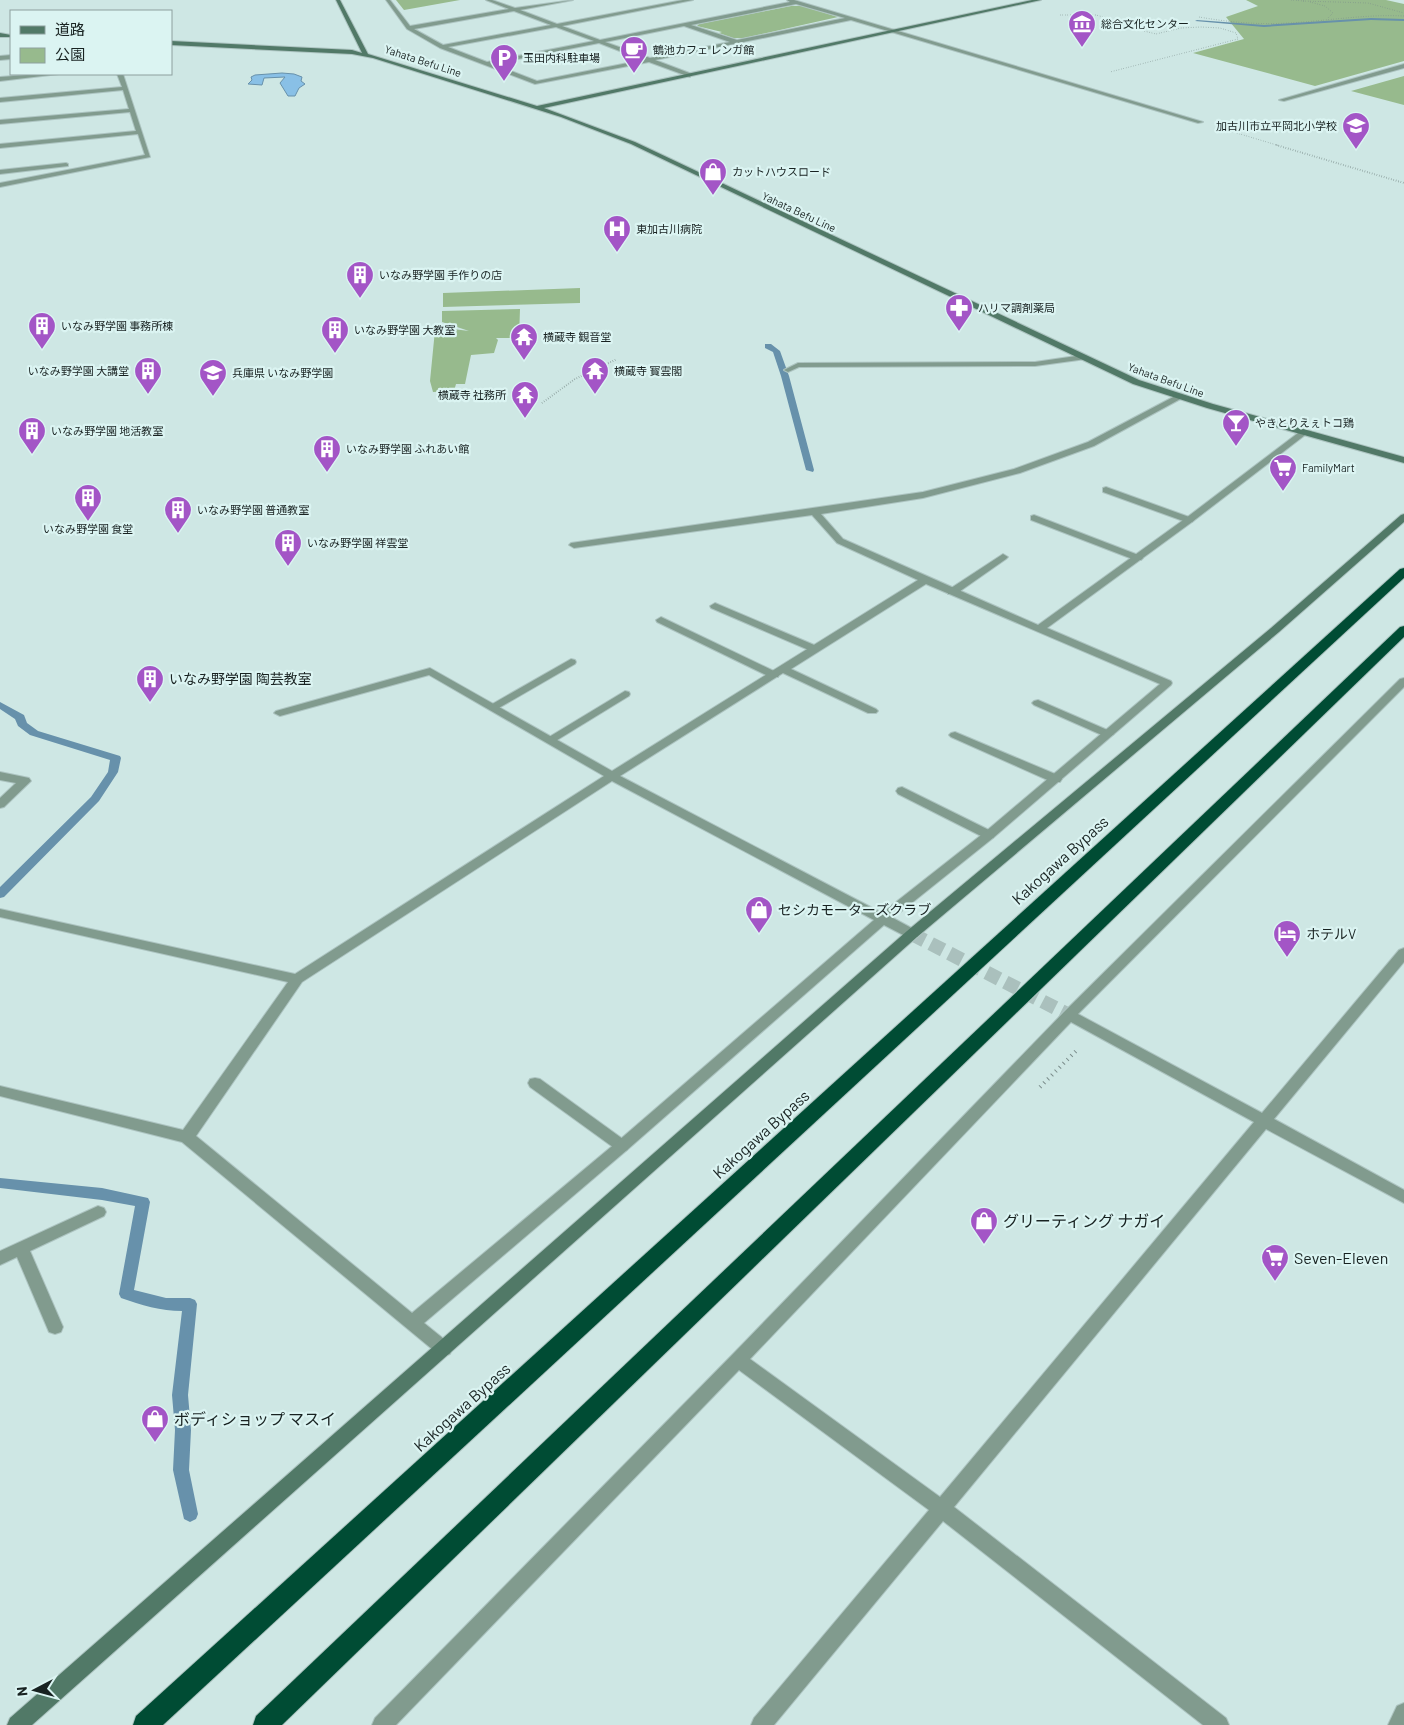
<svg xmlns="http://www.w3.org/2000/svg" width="1404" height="1725" font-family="Barlow,'Noto Sans JP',sans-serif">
<rect width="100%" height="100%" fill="#cee7e4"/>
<g fill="#97ba8d">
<path d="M396,0H460L404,10Z"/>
<path d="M1246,0H1386L1404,4V61L1315,86L1193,53L1244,39L1226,17L1258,6Z"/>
<path d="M791,6H802L838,17L744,38H733L719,33L722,32L697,26L699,24Z"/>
<path d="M1404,76V105L1351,91Z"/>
<path d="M580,288V303L443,307V293Z"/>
<path d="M520,309L519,338H496L498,340L494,353L471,355L465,384H456L454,391L433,392L430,381L435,330L445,328L469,331L442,322V311Z"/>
</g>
<path fill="#89c0e6" stroke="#6791ab" d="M282,73L294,74L302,77L301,81L305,84L299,88L295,96H288L280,83L285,77L264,78L262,85L248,84L252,80L251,77L255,75Z"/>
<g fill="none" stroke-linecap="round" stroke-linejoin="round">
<g fill="#6791ab" fill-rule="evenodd">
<path d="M1371,18L1404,19V21L1371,20L1264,27L1195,21L1197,20L1264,25Z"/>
<path d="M765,344H771L780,351L789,376L814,470L813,472L806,470L781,376L773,352L765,348Z"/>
<path d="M0,702L24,715L27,723L38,731L120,756L121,758L118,772L99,801L4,897L0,898V887L91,797L108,772L110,760L30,735L18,726L15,719L0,709Z"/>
<path d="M0,1178L102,1188L148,1198L150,1202L134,1290L166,1298H190L195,1300L197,1304L188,1395L191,1430L189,1470L198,1514L196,1519L190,1522L184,1519L173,1470L175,1430L172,1395L182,1311C161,1311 141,1305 121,1298L119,1294L135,1206L102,1200L0,1188Z"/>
</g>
<path stroke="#aac0bd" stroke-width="14" stroke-dasharray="14 7" stroke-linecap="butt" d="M912,934L1069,1015"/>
<defs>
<g id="lane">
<path d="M1083,355H1086V359L1035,366L799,367L788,372L784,370L798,363L1035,362Z"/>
<path d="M1106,487L1192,518L1194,520L1192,522H1186L1103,492V488Z"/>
<path d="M1034,515L1141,556L1143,558L1141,560H1135L1031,520V516Z"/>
<path d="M1003,554L1008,557L1006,559L956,594H948V590Z"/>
<path d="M715,603L819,647L820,649L815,652L811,651L711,608L710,606Z"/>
<path d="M661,617L778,673L779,675L778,677H770L657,622L656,620Z"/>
<path d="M571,659L575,660L576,662L575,664L497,709L493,710L487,707Z"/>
<path d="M625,691L629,692L630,694L629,696L554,742H546L544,740Z"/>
<path d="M1038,700L1112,732L1114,734L1108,737L1104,736L1034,705L1032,703L1034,701Z"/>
<path d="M955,732L1060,776L1062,779L1060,782H1052L951,737L949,735L951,733Z"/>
<path d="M902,787L993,832L995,835L993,838H985L898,794L896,791L898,788Z"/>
<path d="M535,1078L540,1079L627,1142L630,1146L627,1150L622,1152L617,1150L530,1087L528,1083L530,1079Z"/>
</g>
<g id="street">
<path d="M386,0H390L410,26L509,9L486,0H492L515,8L573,0L520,10L557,24L683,0H693L562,26L600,40L790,2L787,0H794L1203,122L1198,123L851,20L655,60L692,74L690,77L649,62L535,84L440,48L407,29ZM796,4L845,18L737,40L691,25ZM514,11L551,25L443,45L414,29ZM684,26L730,42L650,58L605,42ZM556,27L594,41L487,62L448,47ZM599,43L643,60L537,81L493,64Z"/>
<path d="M11,55V59L0,60V56Z"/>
<path d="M1404,64V68L1284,101L1279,100Z"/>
<path d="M40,74H59L0,81V77Z"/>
<path d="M117,74H123L150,157L0,187V183L145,155L138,134L0,148V144L136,131L130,112L0,124V120L129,109L123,90L0,102V98L122,87Z"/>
<path d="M66,163L68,164V166L0,174V170Z"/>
<path d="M1177,395L1184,397L1094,446L1020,473L923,498L821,514L843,539L1038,625L1186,518L1302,430L1309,432L1192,522L1047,628L1171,681L1172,683L1171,685L993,838L893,918L917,931L919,934L917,937H907L884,925L627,1150L424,1323L450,1344L452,1349L450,1354L444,1356L438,1354L182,1142L0,1096V1086L183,1130L288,982L0,917V909L295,974L604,776L429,675L280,716L274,713L276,711L430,668L612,771L918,580L837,543L812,515L574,548L569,545L571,543L923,492L1014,469L1088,442ZM926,584L1160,684L985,832L882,913L620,776L783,673L868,713H876L878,711L876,709L791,669ZM612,781L874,920L617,1142L412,1313L196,1136L302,982Z"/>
<path d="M1404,678V687L1078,1014L1262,1113L1399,950L1404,948V962L1274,1119L1404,1190V1203L1266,1129L954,1507L1226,1718L1229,1725H1203L943,1521L774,1725H751L754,1718L929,1510L739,1370L396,1725H372L375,1718L732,1355L1064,1012L1400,679ZM1071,1022L1254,1122L940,1497L750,1359Z"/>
<path d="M0,772L29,778L31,781L4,807L0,808V798L16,783L0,780Z"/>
<path d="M98,1206L104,1208L106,1212L104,1216L30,1251L63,1327L61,1332L55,1334L49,1332L17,1257L0,1265V1251Z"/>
<path d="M1404,1703V1725H1388L1397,1706Z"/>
</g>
<g id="secondary">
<path d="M336,0H340L368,54L537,106L1032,0H1041L544,108L635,142L1139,380L1213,404L1404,457V463L1207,408L1133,384L631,144L561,117L373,58L352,54L171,45V41L352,50L362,53Z"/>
<path d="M0,33L11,35V37H0Z"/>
<path d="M1404,514V522L1279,632L917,937L32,1725H7L10,1718L907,931L1271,628L1401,515Z"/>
</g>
<g id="highway">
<path d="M1404,568V578L163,1725H133L136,1716L1400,569Z"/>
<path d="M1404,626V637L282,1725H253L256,1716L1400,627Z"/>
</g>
</defs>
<use href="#lane" stroke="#adc4c1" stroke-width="2"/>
<use href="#street" stroke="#adc4c1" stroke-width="2"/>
<use href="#secondary" stroke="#adc4c1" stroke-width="2"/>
<use href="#highway" stroke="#adc4c1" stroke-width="2"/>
<g stroke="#7b8d8b" stroke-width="1" stroke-dasharray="0.5 2" stroke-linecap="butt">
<path d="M1291,0L1304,1"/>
<path d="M1303,1L1368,3L1404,13"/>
<path d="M1310,2L1325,6L1333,13L1327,19"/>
<path d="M1060,15H1096L1125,23L1132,28L1156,34L1181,28L1201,27L1220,28L1236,33L1238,39L1110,72"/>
<path d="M1199,17C1228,22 1258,25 1288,23C1327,21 1365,14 1404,16"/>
<path d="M1220,128L1280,146"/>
</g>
<g stroke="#7b8d8b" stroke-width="2" stroke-dasharray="0.5 2" stroke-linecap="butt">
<path d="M1276,145L1404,183"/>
<path d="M542,403L575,379L617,359"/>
</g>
<path stroke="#7b8d8b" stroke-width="4" stroke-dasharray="1 4.5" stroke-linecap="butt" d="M1040,1087L1078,1049"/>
<use href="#lane" fill="#819b8e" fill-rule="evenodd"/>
<use href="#street" fill="#819b8e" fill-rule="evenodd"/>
<use href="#secondary" fill="#517967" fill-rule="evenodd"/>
<use href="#highway" fill="#004c34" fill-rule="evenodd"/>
</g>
<defs>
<symbol id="museum-pin" viewBox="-11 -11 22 30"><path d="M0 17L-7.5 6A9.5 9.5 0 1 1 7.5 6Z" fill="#a355c6" stroke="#dbf4f2"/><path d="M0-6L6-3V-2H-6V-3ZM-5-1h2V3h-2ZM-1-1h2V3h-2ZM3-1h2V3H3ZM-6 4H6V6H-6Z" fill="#fff"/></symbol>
<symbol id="cafe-pin" viewBox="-11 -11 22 30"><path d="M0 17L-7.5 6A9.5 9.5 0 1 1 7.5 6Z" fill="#a355c6" stroke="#dbf4f2"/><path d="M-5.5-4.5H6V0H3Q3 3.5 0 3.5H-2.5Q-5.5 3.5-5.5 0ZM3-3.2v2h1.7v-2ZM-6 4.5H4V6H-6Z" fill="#fff"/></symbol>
<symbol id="parking-pin" viewBox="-11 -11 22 30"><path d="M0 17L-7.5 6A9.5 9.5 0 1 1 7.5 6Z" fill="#a355c6" stroke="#dbf4f2"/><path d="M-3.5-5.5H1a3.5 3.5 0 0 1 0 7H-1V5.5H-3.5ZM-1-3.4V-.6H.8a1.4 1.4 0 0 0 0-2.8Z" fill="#fff"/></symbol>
<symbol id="school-pin" viewBox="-11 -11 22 30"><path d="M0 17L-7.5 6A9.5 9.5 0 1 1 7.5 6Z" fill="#a355c6" stroke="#dbf4f2"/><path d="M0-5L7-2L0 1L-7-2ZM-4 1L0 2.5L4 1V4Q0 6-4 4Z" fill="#fff"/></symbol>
<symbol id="shop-pin" viewBox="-11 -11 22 30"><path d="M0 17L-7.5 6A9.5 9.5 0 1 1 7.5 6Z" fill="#a355c6" stroke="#dbf4f2"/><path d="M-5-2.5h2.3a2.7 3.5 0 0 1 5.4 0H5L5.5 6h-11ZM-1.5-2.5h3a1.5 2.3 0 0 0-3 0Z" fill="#fff"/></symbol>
<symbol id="hospital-pin" viewBox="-11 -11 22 30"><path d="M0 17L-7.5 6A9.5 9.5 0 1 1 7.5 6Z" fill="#a355c6" stroke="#dbf4f2"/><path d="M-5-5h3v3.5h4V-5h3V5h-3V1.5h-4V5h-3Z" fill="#fff"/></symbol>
<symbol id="building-pin" viewBox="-11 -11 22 30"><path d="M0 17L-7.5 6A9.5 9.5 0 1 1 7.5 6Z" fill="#a355c6" stroke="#dbf4f2"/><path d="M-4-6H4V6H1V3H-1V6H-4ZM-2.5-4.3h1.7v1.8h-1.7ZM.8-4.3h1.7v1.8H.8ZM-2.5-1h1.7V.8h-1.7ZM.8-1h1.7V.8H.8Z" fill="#fff"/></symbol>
<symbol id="pharmacy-pin" viewBox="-11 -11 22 30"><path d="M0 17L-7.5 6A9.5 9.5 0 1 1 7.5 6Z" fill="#a355c6" stroke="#dbf4f2"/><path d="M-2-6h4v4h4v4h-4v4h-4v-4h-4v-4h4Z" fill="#fff"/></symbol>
<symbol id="temple-pin" viewBox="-11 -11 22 30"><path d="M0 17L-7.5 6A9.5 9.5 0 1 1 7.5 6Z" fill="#a355c6" stroke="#dbf4f2"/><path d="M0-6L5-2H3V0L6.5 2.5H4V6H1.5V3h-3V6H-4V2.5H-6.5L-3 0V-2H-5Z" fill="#fff"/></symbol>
<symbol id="bar-pin" viewBox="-11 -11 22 30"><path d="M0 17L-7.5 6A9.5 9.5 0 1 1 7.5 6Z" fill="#a355c6" stroke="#dbf4f2"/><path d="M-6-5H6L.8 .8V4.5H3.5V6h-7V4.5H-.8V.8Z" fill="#fff"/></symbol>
<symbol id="supermarket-pin" viewBox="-11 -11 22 30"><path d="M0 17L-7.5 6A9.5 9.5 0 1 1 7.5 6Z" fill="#a355c6" stroke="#dbf4f2"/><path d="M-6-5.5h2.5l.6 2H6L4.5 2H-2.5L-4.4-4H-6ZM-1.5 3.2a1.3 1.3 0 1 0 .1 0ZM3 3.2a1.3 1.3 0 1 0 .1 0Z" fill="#fff"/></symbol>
<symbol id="hotel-pin" viewBox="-11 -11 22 30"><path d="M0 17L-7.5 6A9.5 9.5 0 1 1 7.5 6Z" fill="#a355c6" stroke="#dbf4f2"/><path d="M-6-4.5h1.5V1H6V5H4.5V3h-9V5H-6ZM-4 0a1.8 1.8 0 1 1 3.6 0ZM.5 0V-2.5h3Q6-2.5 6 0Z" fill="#fff"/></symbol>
</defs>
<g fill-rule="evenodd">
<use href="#museum-pin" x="1066" y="8" width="32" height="43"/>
<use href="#cafe-pin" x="618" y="34" width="32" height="43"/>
<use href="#parking-pin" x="488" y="42" width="32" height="43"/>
<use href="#school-pin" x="1340" y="110" width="32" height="43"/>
<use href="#shop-pin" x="697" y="156" width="32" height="43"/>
<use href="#hospital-pin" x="601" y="213" width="32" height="43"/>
<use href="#building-pin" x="344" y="259" width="32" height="43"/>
<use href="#pharmacy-pin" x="943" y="292" width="32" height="43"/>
<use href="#building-pin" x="26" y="310" width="32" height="43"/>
<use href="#building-pin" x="319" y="314" width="32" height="43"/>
<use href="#temple-pin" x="508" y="321" width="32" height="43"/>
<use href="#building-pin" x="132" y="355" width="32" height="43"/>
<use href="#temple-pin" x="579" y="355" width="32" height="43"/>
<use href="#school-pin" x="197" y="357" width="32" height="43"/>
<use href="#temple-pin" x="509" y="379" width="32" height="43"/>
<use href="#bar-pin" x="1220" y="407" width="32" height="43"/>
<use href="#building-pin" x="16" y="415" width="32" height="43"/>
<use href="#building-pin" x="311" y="433" width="32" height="43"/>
<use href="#supermarket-pin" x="1267" y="452" width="32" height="43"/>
<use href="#building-pin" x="72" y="482" width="32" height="43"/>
<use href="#building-pin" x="162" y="494" width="32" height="43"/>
<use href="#building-pin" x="272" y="527" width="32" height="43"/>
<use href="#building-pin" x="134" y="663" width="32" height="43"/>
<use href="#shop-pin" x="743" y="894" width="32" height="43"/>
<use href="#hotel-pin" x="1271" y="918" width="32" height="43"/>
<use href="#shop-pin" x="968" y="1205" width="32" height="43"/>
<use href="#supermarket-pin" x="1259" y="1242" width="32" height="43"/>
<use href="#shop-pin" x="139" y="1403" width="32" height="43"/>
</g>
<g text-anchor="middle" stroke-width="4.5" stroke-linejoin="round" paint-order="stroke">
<g font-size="11" fill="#182221" stroke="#dbf4f2" text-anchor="start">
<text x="1101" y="28">総合文化センター</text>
<text x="653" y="54">鶴池カフェ レンガ館</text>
<text x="523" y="62">玉田内科駐車場</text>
<text x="1337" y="130" text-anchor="end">加古川市立平岡北小学校</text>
<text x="732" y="176">カットハウスロード</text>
<text x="636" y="233">東加古川病院</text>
<text x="379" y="279">いなみ野学園 手作りの店</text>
<text x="978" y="312">ハリマ調剤薬局</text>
<text x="61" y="330">いなみ野学園 事務所棟</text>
<text x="354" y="334">いなみ野学園 大教室</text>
<text x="543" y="341">横蔵寺 観音堂</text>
<text x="129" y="375" text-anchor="end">いなみ野学園 大講堂</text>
<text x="614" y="375">横蔵寺 寳雲閣</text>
<text x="232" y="377">兵庫県 いなみ野学園</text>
<text x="506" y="399" text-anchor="end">横蔵寺 社務所</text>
<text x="1255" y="427">やきとりえぇトコ鶏</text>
<text x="51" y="435">いなみ野学園 地活教室</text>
<text x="346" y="453">いなみ野学園 ふれあい館</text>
<text x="1302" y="472">FamilyMart</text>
<text x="197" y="514">いなみ野学園 普通教室</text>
<text x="88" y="533" text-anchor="middle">いなみ野学園 食堂</text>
<text x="307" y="547">いなみ野学園 祥雲堂</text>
</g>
<g font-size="11" fill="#182221" stroke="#dbf4f2">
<text transform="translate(423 61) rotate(18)" y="4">Yahata Befu Line</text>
<text transform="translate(799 212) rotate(25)" y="4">Yahata Befu Line</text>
<text transform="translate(1166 380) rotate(20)" y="4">Yahata Befu Line</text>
</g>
<g font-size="14" fill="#182221" stroke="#dbf4f2" text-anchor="start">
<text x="169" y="684">いなみ野学園 陶芸教室</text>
<text x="778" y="915">セシカモーターズクラブ</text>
<text x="1306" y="939">ホテルV</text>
</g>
<g font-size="16" fill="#182221" stroke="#dbf4f2">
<text transform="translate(1060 860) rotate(-42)" y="6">Kakogawa Bypass</text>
<text transform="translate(761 1134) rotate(-42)" y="6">Kakogawa Bypass</text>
<text transform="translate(462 1407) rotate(-42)" y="6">Kakogawa Bypass</text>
</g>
<g font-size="16" fill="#182221" stroke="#dbf4f2" text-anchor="start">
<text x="1003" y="1227">グリーティング ナガイ</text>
<text x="1294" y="1264">Seven-Eleven</text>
<text x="174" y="1425">ボディショップ マスイ</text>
</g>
</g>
<rect x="10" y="10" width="162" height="65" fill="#dbf4f2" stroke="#8da09e"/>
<rect x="20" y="26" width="25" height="8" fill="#517967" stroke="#8da09e"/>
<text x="55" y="35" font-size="15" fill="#182221">道路</text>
<rect x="20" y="48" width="25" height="15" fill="#97ba8d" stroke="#8da09e"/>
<text x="55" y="60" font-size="15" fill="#182221">公園</text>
<g transform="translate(35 1690) rotate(264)" stroke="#dbf4f2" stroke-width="4" paint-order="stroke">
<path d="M0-4L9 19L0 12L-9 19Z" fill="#182221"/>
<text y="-8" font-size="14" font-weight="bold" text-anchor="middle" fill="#182221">N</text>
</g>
</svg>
